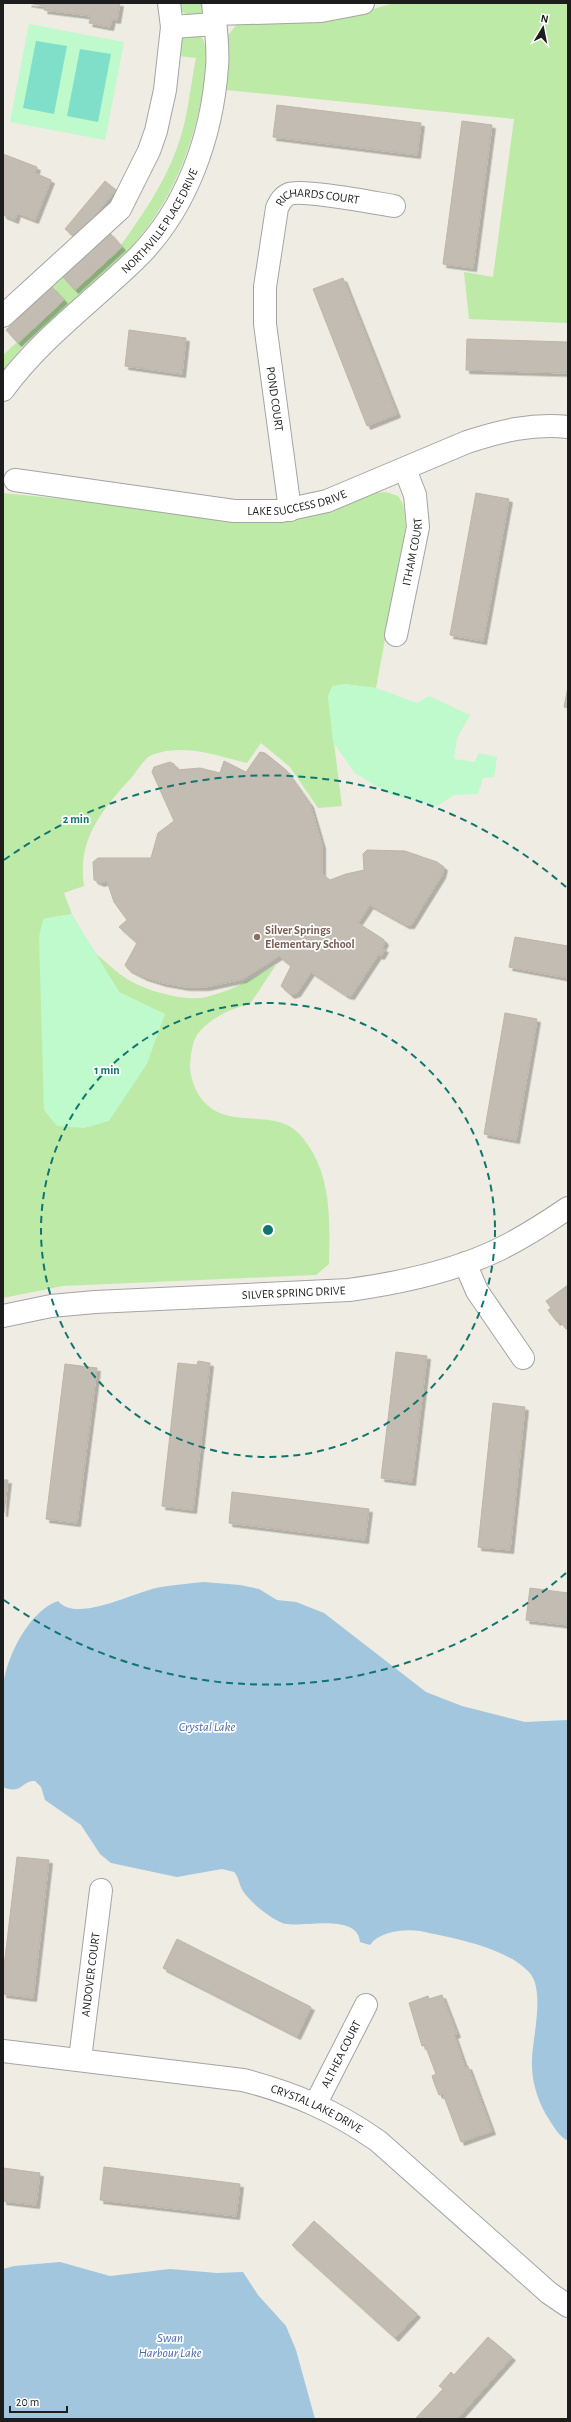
<svg xmlns="http://www.w3.org/2000/svg" width="571" height="2422" font-family="'Alegreya Sans',sans-serif">
<defs>
<filter id="shadow"><feDropShadow dx="3.5" dy="3.5" stdDeviation="0" flood-color="#0004"/></filter>
</defs>
<rect width="100%" height="100%" fill="#eeece3"/>
<g fill="#beeaa7">
<path d="M175,3H203L202,13L191,17L181,11Z"/>
<path d="M394,3H568V323L469,319L464,272L493,277L514,119L226,90L228,35L238,23H293L345,17Z"/>
<path d="M198,32C212,47 206,77 202,96C189,164 161,222 110,269C74,302 32,331 3,371L4,354L64,300L52,287L63,277L75,290L122,247L121,245C143,214 164,184 177,148C188,119 190,87 196,58L179,56L183,36Z"/>
<path d="M386,492L398,496L403,504L406,526L376,688L344,684L328,696L342,806L318,808L290,767L261,743L247,763C217,756 184,743 152,755C145,757 137,771 132,777C102,810 77,839 84,886L64,893L72,914L43,919L44,1110L165,1015L119,992L95,953C105,961 114,970 124,977C143,990 183,1002 206,997C231,991 254,978 276,965L250,1004C229,1009 215,1016 200,1031C192,1039 191,1054 190,1065C190,1076 194,1088 200,1097C228,1135 275,1103 302,1137C332,1173 330,1219 329,1264L316,1275L63,1286L3,1298V493L279,521L314,515L376,493Z"/>
</g>
<g fill="#befacc">
<path d="M29,24L124,42L105,140L10,122Z"/>
<path d="M344,684L376,688L417,703L429,696L470,715L457,738L454,759L475,762L478,753L497,757L494,777L483,778L478,794L454,795L437,806L391,795L355,773L333,742L328,696L332,686Z"/>
<path d="M72,914L119,992L165,1014L147,1064L109,1121L84,1128L57,1126L44,1110L39,937L43,919Z"/>
</g>
<g fill="#7fdfc9">
<path d="M36,41L67,46L54,114L23,108Z"/>
<path d="M80,49L111,54L98,122L67,116Z"/>
</g>
<g fill="#a2c6dd">
<path d="M204,1582L240,1585L259,1589L277,1600L296,1602L324,1613L426,1692L462,1706L525,1722L568,1720V2141C559,2136 556,2130 550,2121C539,2105 531,2082 532,2061C532,2039 546,1990 529,1972C505,1947 453,1938 420,1931C404,1929 380,1931 370,1945L360,1942C358,1913 304,1927 287,1924C275,1923 249,1901 243,1891C239,1885 239,1877 234,1872L222,1869L177,1877L111,1863L100,1854L81,1825L45,1800L41,1787L35,1781C20,1781 23,1795 3,1787C3,1754 0,1719 3,1687C6,1657 29,1611 58,1601C77,1624 135,1591 161,1587C175,1585 190,1583 204,1582Z"/>
<path d="M60,2262L110,2276L170,2269L217,2273L243,2272L258,2295L286,2326L296,2350L315,2419H3V2269L14,2266Z"/>
</g>
<g fill="#c3bcb2" stroke="#c0b5a5" filter="url(#shadow)">
<path d="M28,3H120L117,20L112,19L110,27L89,23L91,16L44,10L45,6Z"/>
<path d="M277,105L421,123L417,155L273,137Z"/>
<path d="M462,121L492,125L473,268L443,264Z"/>
<path d="M3,154L37,167L35,173L51,180L35,220L17,213L15,220L3,215Z"/>
<path d="M105,181L116,190L76,238L65,229Z"/>
<path d="M110,233L122,247L75,290L63,277Z"/>
<path d="M343,278L397,414L367,426L313,289Z"/>
<path d="M52,287L64,300L18,343L6,330Z"/>
<path d="M129,330L186,338L182,374L125,366Z"/>
<path d="M467,339L568,342V373L466,370Z"/>
<path d="M476,493L509,499L483,641L450,635Z"/>
<path d="M568,687V708L564,707Z"/>
<path d="M260,752L265,753L286,770L310,804L322,845V874L330,880L346,874L364,870L363,854L367,850L405,851L437,862L444,867L442,875L411,925H406L370,905L358,923L383,939L385,942L382,948L385,949L381,956L378,955L351,996L346,995L311,972L297,993L291,995L281,986L291,966L279,956L243,979L206,987H186L163,983L144,977L128,969L125,965L137,943L119,927L127,920L114,902L107,881L101,883L94,880L93,862L98,858H151L158,833L174,821L152,772L154,767L170,762L174,764L177,770L200,768L220,773L224,761L246,772Z"/>
<path d="M515,937L568,946V978L509,967Z"/>
<path d="M505,1013L537,1019L516,1140L484,1134Z"/>
<path d="M568,1285V1327L566,1329L559,1320L557,1322L548,1310L551,1308L546,1301Z"/>
<path d="M396,1352L427,1356L412,1482L381,1478Z"/>
<path d="M198,1361L210,1363L193,1510L162,1506L178,1363L197,1365Z"/>
<path d="M65,1364L97,1368L77,1523L46,1519Z"/>
<path d="M493,1403L525,1407L510,1550L478,1547Z"/>
<path d="M3,1480H8L4,1513H3Z"/>
<path d="M232,1492L369,1509L365,1540L229,1523Z"/>
<path d="M530,1588L568,1593V1625L526,1620Z"/>
<path d="M17,1857L49,1860L33,1998L3,1994V1975Z"/>
<path d="M177,1939L311,2007L297,2036L163,1968Z"/>
<path d="M442,1995L457,2034L454,2035L465,2067L468,2066L492,2131L461,2142L443,2094L439,2095L435,2085L432,2076L436,2074L425,2045L422,2046L409,2003L428,1996L429,1999Z"/>
<path d="M104,2167L240,2184L236,2216L100,2200Z"/>
<path d="M3,2168L40,2173L36,2205L3,2201Z"/>
<path d="M314,2221L417,2314L395,2338L292,2245Z"/>
<path d="M488,2337L512,2357L457,2419H415L443,2389L439,2386L451,2372L454,2375Z"/>
</g>
<g fill="none" stroke-linecap="round" stroke-linejoin="round">
<defs>
<g id="minor">
<path d="M214,14L321,11L363,3"/>
<path d="M172,27L215,24"/>
<path d="M3,316L120,209L149,151L156,131L165,90L172,27L169,3"/>
<path id="s1" d="M3,390C40,339 92,302 137,258C187,208 212,136 217,67C219,46 215,23 213,3"/>
<path id="s2" d="M15,480L234,511H281L327,501L467,442C500,431 533,423 568,427"/>
<path id="s3" d="M290,510L265,324V287L277,208C280,202 282,197 289,194C303,189 375,203 394,206"/>
<path id="s4" d="M396,635L418,527L415,495L405,469"/>
<path d="M465,1263L477,1291L523,1358"/>
<path id="s5" d="M3,1316L51,1306L95,1302L349,1290C400,1283 453,1272 500,1249C524,1237 546,1223 568,1208"/>
<path id="s6" d="M3,2051L243,2080C294,2093 335,2111 378,2141L549,2293L568,2306"/>
<path id="s7" d="M80,2059L101,1890"/>
<path id="s8" d="M316,2103L366,2005"/>
</g>
</defs>
<use href="#minor" stroke="#a4a4a4" stroke-width="24"/>
<use href="#minor" stroke="#fff" stroke-width="22"/>
</g>
<g fill="none" stroke="#0f766e" stroke-width="2" stroke-dasharray="7 5">
<circle cx="268" cy="1230" r="227"/>
<path d="M566 1573A454 454 0 0 1 4 1600M4 860A454 454 0 0 1 566 887"/>
</g>
<circle fill="#8d6e63" stroke="#fff" stroke-width="1.5" cx="257" cy="937" r="4"/>
<g text-anchor="middle" stroke-width="3.5" stroke-linejoin="round" paint-order="stroke">
<g font-size="12" fill="#1d1d1d" stroke="#fff">
<text dy="4" stroke="none"><textPath href="#s3" startOffset="351">RICHARDS COURT</textPath></text>
<text dy="4" stroke="none"><textPath href="#s1" startOffset="232">NORTHVILLE PLACE DRIVE</textPath></text>
<text transform="translate(275 399) rotate(82)" y="4">POND COURT</text>
<text dy="4" stroke="none"><textPath href="#s2" startOffset="285">LAKE SUCCESS DRIVE</textPath></text>
<text dy="4" stroke="none"><textPath href="#s4" startOffset="85">ITHAM COURT</textPath></text>
<text dy="4" stroke="none"><textPath href="#s5" startOffset="292">SILVER SPRING DRIVE</textPath></text>
<text dy="4" stroke="none"><textPath href="#s7" startOffset="85">ANDOVER COURT</textPath></text>
<text dy="4" stroke="none"><textPath href="#s8" startOffset="55">ALTHEA COURT</textPath></text>
<text dy="4" stroke="none"><textPath href="#s6" startOffset="321">CRYSTAL LAKE DRIVE</textPath></text>
</g>
<g font-size="12" font-weight="bold" fill="#785e54" stroke="#fff" text-anchor="start">
<text x="265" y="934">Silver Springs<tspan x="265" dy="14">Elementary School</tspan></text>
</g>
<g font-size="13" font-style="italic" fill="#496bad" stroke="#fff">
<text x="207" y="1731">Crystal Lake</text>
<text x="170" y="2342">Swan<tspan x="170" dy="15">Harbour Lake</tspan></text>
</g>
</g>
<circle cx="268" cy="1230" r="6" fill="#0f766e" stroke="#fff" stroke-width="2"/>
<g font-size="12" text-anchor="middle" font-weight="bold" fill="#0f766e" stroke="#fff" stroke-width="3.5" stroke-linejoin="round" paint-order="stroke">
<text x="76" y="823">2 min</text>
<text x="107" y="1074">1 min</text>
</g>
<rect width="571" height="2422" fill="none" stroke="#1d1d1d" stroke-width="8"/>
<g transform="translate(543 28) rotate(10)" stroke="#ffffff" stroke-width="3" paint-order="stroke">
<path d="M0-3L7 15L0 10L-7 15Z" fill="#1d1d1d"/>
<text y="-6" font-size="11" font-weight="bold" text-anchor="middle" fill="#1d1d1d">N</text>
</g>
<path d="M10 2406v6h57v-6" fill="none" stroke="#1d1d1d" stroke-width="2"/>
<text x="16" y="2406" font-size="12" fill="#1d1d1d" stroke="#ffffff" stroke-width="3" paint-order="stroke">20 m</text>
</svg>
